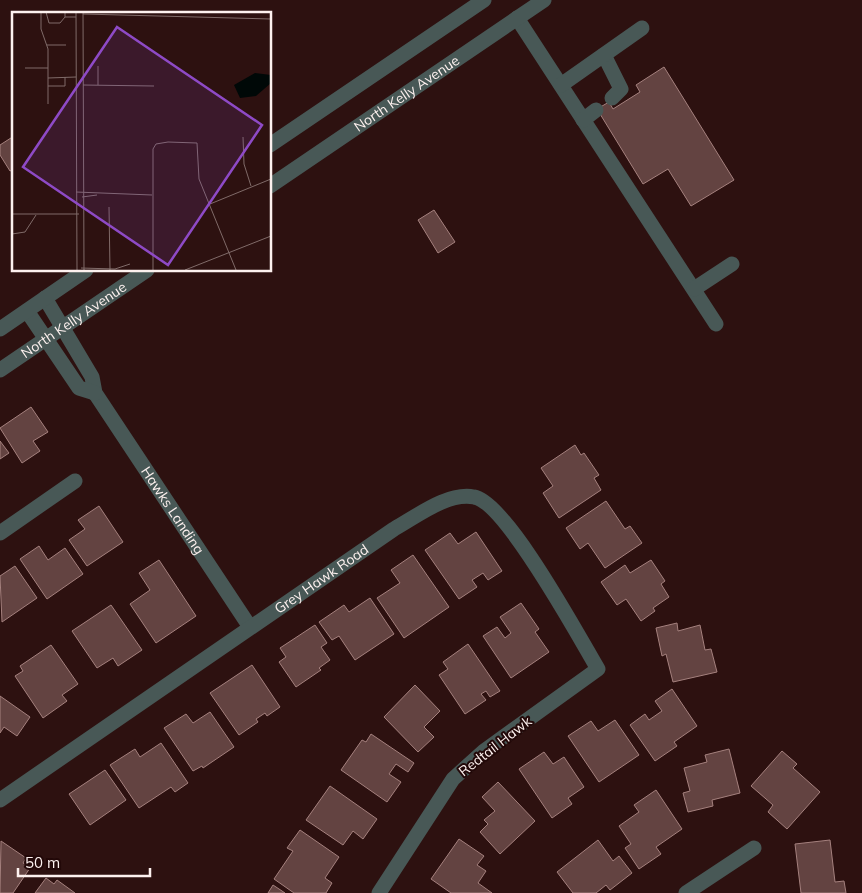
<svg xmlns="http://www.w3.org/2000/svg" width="862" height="893" font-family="Mulish,sans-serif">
<rect width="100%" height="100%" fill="#2d1110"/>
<g fill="#634341" stroke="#a5817e">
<path d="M664,67L734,180L691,206L668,169L643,184L597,109L609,102L613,109L640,92L636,85Z"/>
<path d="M14,136V169L10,171L0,155V145Z"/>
<path d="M434,210L455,242L438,253L418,220Z"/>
<path d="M31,407L48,432L33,441L40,451L22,463L0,428Z"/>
<path d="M0,441L9,453L0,459Z"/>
<path d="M575,445L581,455L584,453L599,475L594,478L601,490L559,518L543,493L553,486L541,468Z"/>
<path d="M606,501L625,529L630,526L642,543L605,568L588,543L580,549L566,528Z"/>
<path d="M99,506L123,542L87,566L69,540L85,529L78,520Z"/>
<path d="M476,532L502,571L488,580L483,573L472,580L477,587L459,599L425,550L450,533L458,544Z"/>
<path d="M39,546L48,560L65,548L83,574L47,599L20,559Z"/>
<path d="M413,555L449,607L404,638L377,598L400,583L391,570Z"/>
<path d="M159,560L196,616L156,643L130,604L150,590L139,573Z"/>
<path d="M651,560L665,581L661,584L669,597L653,608L655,611L641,621L626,599L617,605L601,582L625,565L630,573Z"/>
<path d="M15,566L37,598L2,622L0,576Z"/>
<path d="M370,598L394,634L355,660L339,636L332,640L319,622L344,605L349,612Z"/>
<path d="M521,603L539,629L535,632L549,652L511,678L483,636L497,627L505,638L511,633L500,617Z"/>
<path d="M111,605L142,650L118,666L113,658L97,668L72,631Z"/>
<path d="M677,623L678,631L700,625L705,650L711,649L717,672L673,682L666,654L662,656L656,628Z"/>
<path d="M315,625L327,643L321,647L330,660L319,668L321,670L296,687L279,662L286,657L280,648Z"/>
<path d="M468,644L500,691L490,697L486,691L481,694L486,700L465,714L439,675L448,669L443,662Z"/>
<path d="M51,645L78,684L62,695L67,701L43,718L15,676L23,671L20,666Z"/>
<path d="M252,665L280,707L267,716L265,713L256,719L258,722L239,735L210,693Z"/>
<path d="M415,685L440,711L424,727L434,737L418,752L384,717Z"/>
<path d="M672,689L697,726L674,742L677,746L655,761L630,725L645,714L649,720L662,711L655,701Z"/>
<path d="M0,696L30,717L17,736L4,727L0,733Z"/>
<path d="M210,712L234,747L203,768L202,766L193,771L164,728L186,714L193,723Z"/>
<path d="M615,720L639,755L599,782L568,736L591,721L598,731Z"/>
<path d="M371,734L414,763L408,772L396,764L389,774L401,782L387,802L341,770L362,740L366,742Z"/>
<path d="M161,743L188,783L175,792L171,787L139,808L110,765L135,749L140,757Z"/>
<path d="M729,749L740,793L712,800L713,806L688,812L683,793L690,791L684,768L707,762L705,755Z"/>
<path d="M782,751L797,764L793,768L820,792L787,829L768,812L773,805L751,786Z"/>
<path d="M544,752L553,764L564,757L584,787L568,798L572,804L552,818L519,769Z"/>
<path d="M105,770L126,800L90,825L69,794Z"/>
<path d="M498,782L535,821L500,854L480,832L488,824L484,820L495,811L482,797Z"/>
<path d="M330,786L377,819L363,839L353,831L343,845L306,820Z"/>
<path d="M656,790L682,829L656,847L661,854L639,869L625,848L631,844L619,826L639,812L634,805Z"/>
<path d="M300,830L339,857L325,878L332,883L326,893H294L274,879L293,851L287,848Z"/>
<path d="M459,839L484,856L477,865L486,871L478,883L492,893H451L431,879Z"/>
<path d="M598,840L613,861L619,856L632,873L610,890L606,885L596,893H573L557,872Z"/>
<path d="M830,840L835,882L844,881L846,893H801L795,844Z"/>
<path d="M1,841L26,858L23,863L30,868L13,893H0Z"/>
<path d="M46,878L54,884L57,880L75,893H35Z"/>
<path d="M273,885L285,893H268Z"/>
</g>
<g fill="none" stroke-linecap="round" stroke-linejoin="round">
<g stroke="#485856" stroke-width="15">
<path d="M517,18L716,324"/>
<path d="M604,55L621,89L612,98"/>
<path d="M561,85L642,28"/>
<path d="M583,120L596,110"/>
<path d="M270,145L484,0"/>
<path id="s1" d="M270,186L544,0"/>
<path d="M694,289L732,264"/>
<path id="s2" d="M45,298L92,377L95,393L250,627"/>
<path d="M27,311L79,388L95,393"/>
<path d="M0,329L86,270"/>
<path id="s3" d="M0,370L147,270"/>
<path d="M0,533L75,481"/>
<path id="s4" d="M0,800L394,529C416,517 447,492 474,497C506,502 579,637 598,669L484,751L453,779L379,893"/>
<path d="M686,893L754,848"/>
</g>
</g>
<g text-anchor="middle" stroke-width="4" stroke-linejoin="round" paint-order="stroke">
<g font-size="14" fill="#fdf1ef" stroke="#220808">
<text dy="5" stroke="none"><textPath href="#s1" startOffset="165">North Kelly Avenue</textPath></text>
<text dy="5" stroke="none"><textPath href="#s3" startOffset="89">North Kelly Avenue</textPath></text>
<text dy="5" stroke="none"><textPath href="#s2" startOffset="249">Hawks Landing</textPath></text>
<text dy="5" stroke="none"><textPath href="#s4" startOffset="390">Grey Hawk Road</textPath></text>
<text transform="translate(495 746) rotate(-38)" y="5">Redtail Hawk</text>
</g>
</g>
<g transform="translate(12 12)">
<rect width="259" height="259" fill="#2d1110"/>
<path d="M243,61L259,63V71L244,84L228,86L222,73Z" fill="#000807"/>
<path fill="none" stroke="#806b69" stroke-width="1" d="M29,0V17L36,37V66L64,65M34,0L37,11H48L53,5M53,0V5H64M64,0L65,258M71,0L72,258M71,2L259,7M35,33H54M86,54V73M13,56H36M36,66V92M71,73L142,74M36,74H53V65M231,125L232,152L239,174M64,180L140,183M70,185L85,183M198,192L259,167M97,195L98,258M0,202H67M0,222L13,220L24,203M69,256L103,257L118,252M141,258V137L144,132L156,130L185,131L187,167L224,258M173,258L259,224"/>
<path fill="#8e4ac6" fill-opacity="0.15" stroke="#8e4ac6" stroke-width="2.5" d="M105,15L250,113L156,253L11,155Z"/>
<rect width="259" height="259" fill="none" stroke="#fdf1ef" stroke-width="2.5"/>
</g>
<path d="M18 868v8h132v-8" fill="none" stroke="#fdf1ef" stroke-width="2.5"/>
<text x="25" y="868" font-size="15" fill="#fdf1ef" stroke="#220808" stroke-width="4" paint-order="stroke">50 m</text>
</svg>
